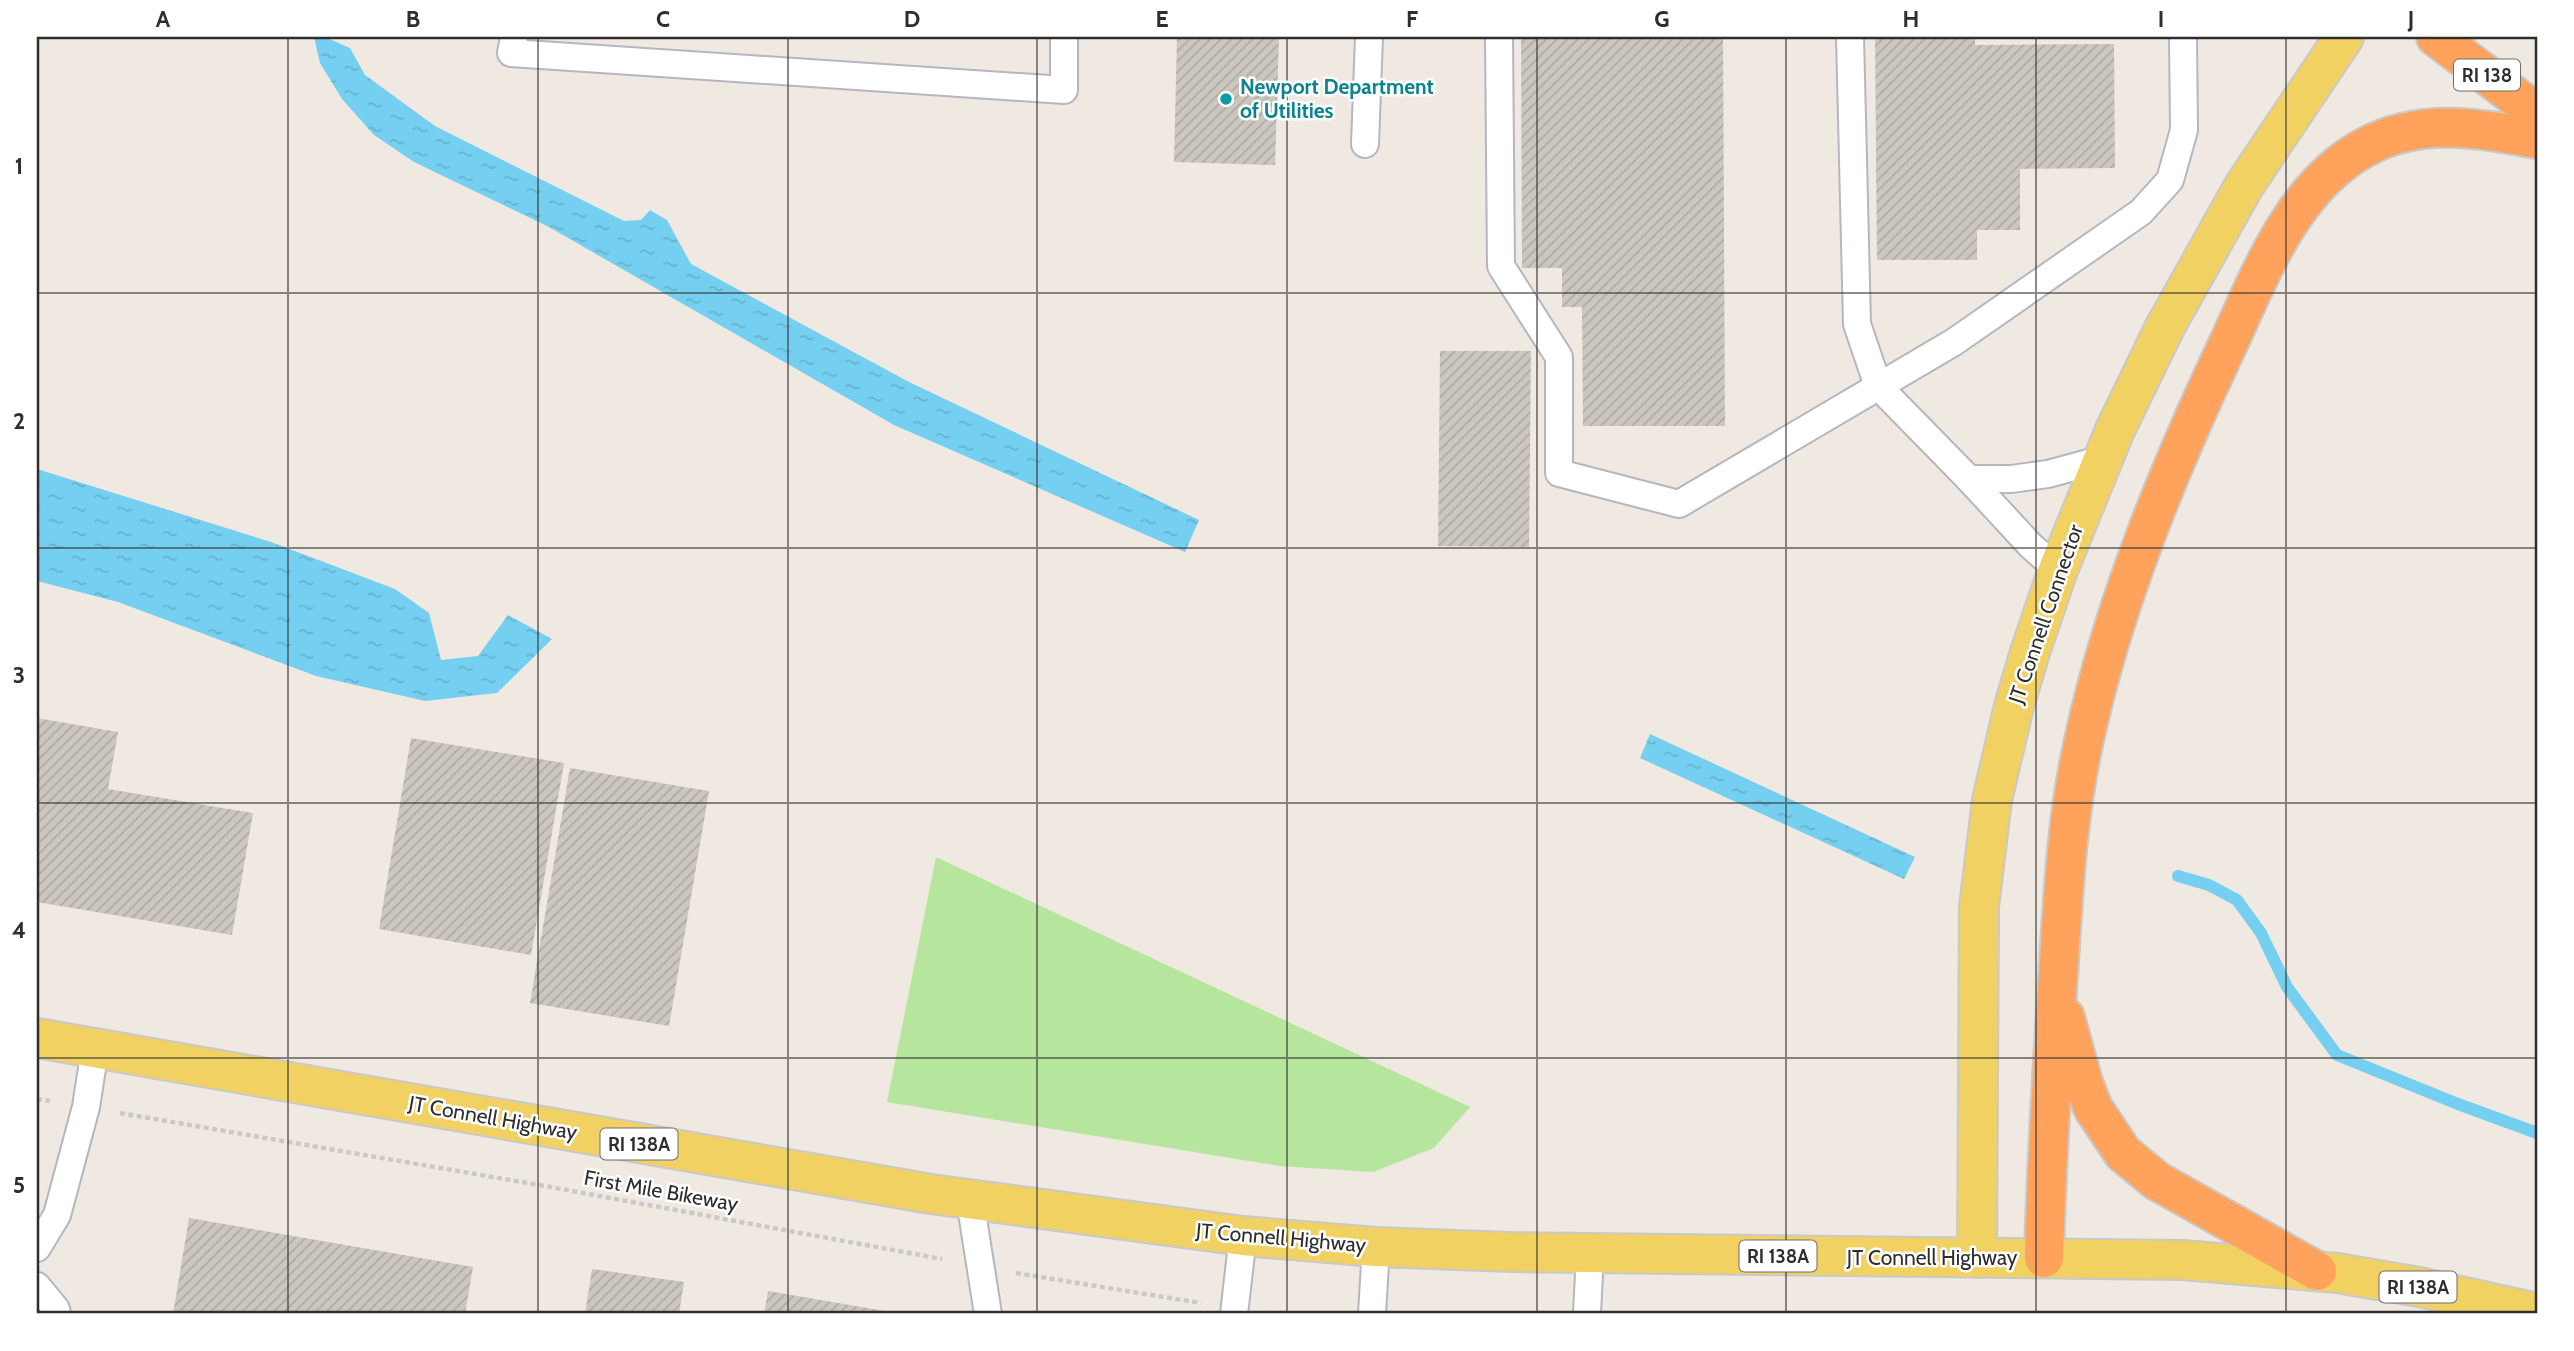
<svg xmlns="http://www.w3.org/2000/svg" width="2574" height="1351" font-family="Cabin,sans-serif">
<defs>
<pattern id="water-ripples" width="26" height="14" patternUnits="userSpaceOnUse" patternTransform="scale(1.75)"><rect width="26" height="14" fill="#75cff0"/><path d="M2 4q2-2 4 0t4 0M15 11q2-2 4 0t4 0" fill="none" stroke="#66b2ce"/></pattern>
<pattern id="building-hatch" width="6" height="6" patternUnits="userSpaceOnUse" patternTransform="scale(1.75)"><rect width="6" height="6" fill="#cbc7bf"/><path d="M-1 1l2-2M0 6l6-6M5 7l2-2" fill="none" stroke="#afaba4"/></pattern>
</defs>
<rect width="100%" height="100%" fill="#efe9e1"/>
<path fill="#b6e59e" d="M936,857L1470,1107L1434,1148L1373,1172L1279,1166L887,1102Z"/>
<g fill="url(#water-ripples)">
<path d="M314,37H325L350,48L365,75L435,126L624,221L641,220L650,210L667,220L691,264L909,382L1199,520L1185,552L894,425L549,227L414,162L374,135L342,99L320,63Z"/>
<path d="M37,469L271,542L395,589L429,613L441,660L478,656L508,615L552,639L497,693L425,701L316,676L118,602L37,581Z"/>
<path d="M1650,734L1915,857L1904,879L1640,758Z"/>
</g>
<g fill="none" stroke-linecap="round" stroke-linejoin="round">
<path stroke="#75cff0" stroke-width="12" d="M2178,876L2209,885L2237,900L2261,933L2287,987L2337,1055L2458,1104L2537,1133"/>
</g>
<g fill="url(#building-hatch)">
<path d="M1177,37H1279L1275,165L1174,162Z"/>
<path d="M1521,37H1723L1725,426H1583L1582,307H1562V268H1522Z"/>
<path d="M1875,37H1975V45L2114,44L2115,168L2020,169V230H1977V260H1877Z"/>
<path d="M1440,351H1531L1529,547L1438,546Z"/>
<path d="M37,718L118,732L108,789L253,813L232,935L37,902Z"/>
<path d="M411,738L564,763L531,955L379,929Z"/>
<path d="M570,768L709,791L669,1026L530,1003Z"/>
<path d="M189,1218L473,1267L465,1314H173Z"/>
<path d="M592,1269L684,1282L679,1314H585Z"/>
<path d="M768,1291L885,1311L884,1314H764Z"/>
</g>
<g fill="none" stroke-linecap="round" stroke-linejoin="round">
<defs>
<g id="lane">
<path d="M514,37L511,53L1064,90V37"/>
<path d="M1499,37L1501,266L1559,357V473L1679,504L1954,342L2141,212L2170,180L2184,130L2183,37"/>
<path d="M1850,37L1857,324L1878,386L1969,479L2031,546L2058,570"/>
<path d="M1365,144L1369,37"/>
<path d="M1969,479H2011L2048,474L2103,459"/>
<path d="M970,1200L988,1314"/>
<path d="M37,1248L57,1215L86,1107L95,1049"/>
<path d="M37,1286L56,1309L57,1314"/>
<path d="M1234,1314L1243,1236"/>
<path d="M1372,1314L1376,1247"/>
<path d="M1587,1314L1590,1253"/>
</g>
<g id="primary">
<path d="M37,1038L931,1194L1243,1236L1376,1247L1512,1252L2183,1260L2337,1273L2419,1287L2537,1313"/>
<path d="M1977,1258L1979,907L1992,800L2014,706L2030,652L2058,570L2115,430L2165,327L2244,186L2344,37"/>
</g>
<g id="highway">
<path d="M2436,37L2537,113"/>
<path d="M2065,1017L2083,1082L2093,1108L2123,1153L2157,1181L2317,1271"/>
<path d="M2044,1258C2046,1169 2052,1081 2057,992C2063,905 2065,826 2084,740C2114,602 2169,469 2229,342C2261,273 2293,187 2364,148C2419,117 2478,128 2537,139"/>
</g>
</defs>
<use href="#lane" stroke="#b4b7c1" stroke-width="30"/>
<use href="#primary" stroke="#c9c9c9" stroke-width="42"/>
<use href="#highway" stroke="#c9c9c9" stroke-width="42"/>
<g stroke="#c9c9c9" stroke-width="4.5" stroke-dasharray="5 3.5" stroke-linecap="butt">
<path d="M37,1099L50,1101"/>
<path d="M120,1113L545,1186L942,1259"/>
<path d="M1016,1273L1201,1303"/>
<path d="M1269,1313L1279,1314"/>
</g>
<use href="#lane" stroke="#fff" stroke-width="26"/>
<use href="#primary" stroke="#f2d163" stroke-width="38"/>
<use href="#highway" stroke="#ffa35c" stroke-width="38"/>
</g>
<path fill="none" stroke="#2e2e2e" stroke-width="2" stroke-opacity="0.55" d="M288,37V1314M538,37V1314M788,37V1314M1037,37V1314M1287,37V1314M1537,37V1314M1786,37V1314M2036,37V1314M2286,37V1314M37,293H2537M37,548H2537M37,803H2537M37,1058H2537"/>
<circle fill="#0f9aa8" stroke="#fff" stroke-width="2.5" cx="1226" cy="99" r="7"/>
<g text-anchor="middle" stroke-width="5" stroke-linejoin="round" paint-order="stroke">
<g fill="#fff" stroke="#6d6d6d" stroke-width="2">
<rect x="2454" y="59.5" width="66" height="31" rx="5"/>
<rect x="600.5" y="1128.5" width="77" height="31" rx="5"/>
<rect x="1739.5" y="1240.5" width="77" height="31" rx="5"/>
<rect x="2379.5" y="1271.5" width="77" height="31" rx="5"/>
</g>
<g font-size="19" font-weight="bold" fill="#2e2e2e">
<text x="2487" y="82">RI 138</text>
<text x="639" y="1151">RI 138A</text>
<text x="1778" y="1263">RI 138A</text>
<text x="2418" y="1294">RI 138A</text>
</g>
<g font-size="21" font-weight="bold" fill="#0d838f" stroke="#fff" text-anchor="start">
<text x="1240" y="94">Newport Department<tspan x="1240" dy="24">of Utilities</tspan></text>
</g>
<g font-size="21" fill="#2e2e2e" stroke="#fff">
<text transform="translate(2046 614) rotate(-71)" y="7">JT Connell Connector</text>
<text transform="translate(493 1118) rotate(10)" y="7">JT Connell Highway</text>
<text transform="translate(661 1191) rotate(10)" y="7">First Mile Bikeway</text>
<text transform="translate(1281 1238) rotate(5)" y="7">JT Connell Highway</text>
<text x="1932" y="1265">JT Connell Highway</text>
</g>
</g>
<rect width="2574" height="1351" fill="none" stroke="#ffffff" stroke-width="77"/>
<rect x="38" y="38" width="2498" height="1274" fill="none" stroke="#2e2e2e" stroke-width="2.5"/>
<g font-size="23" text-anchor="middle" font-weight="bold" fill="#2e2e2e">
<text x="163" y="27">A</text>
<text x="413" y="27">B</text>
<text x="663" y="27">C</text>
<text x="912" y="27">D</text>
<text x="1162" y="27">E</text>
<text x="1412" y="27">F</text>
<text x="1662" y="27">G</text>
<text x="1911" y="27">H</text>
<text x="2161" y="27">I</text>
<text x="2411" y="27">J</text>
<text x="19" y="174">1</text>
<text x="19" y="429">2</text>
<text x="19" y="683">3</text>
<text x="19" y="938">4</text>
<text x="19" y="1193">5</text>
</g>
</svg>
